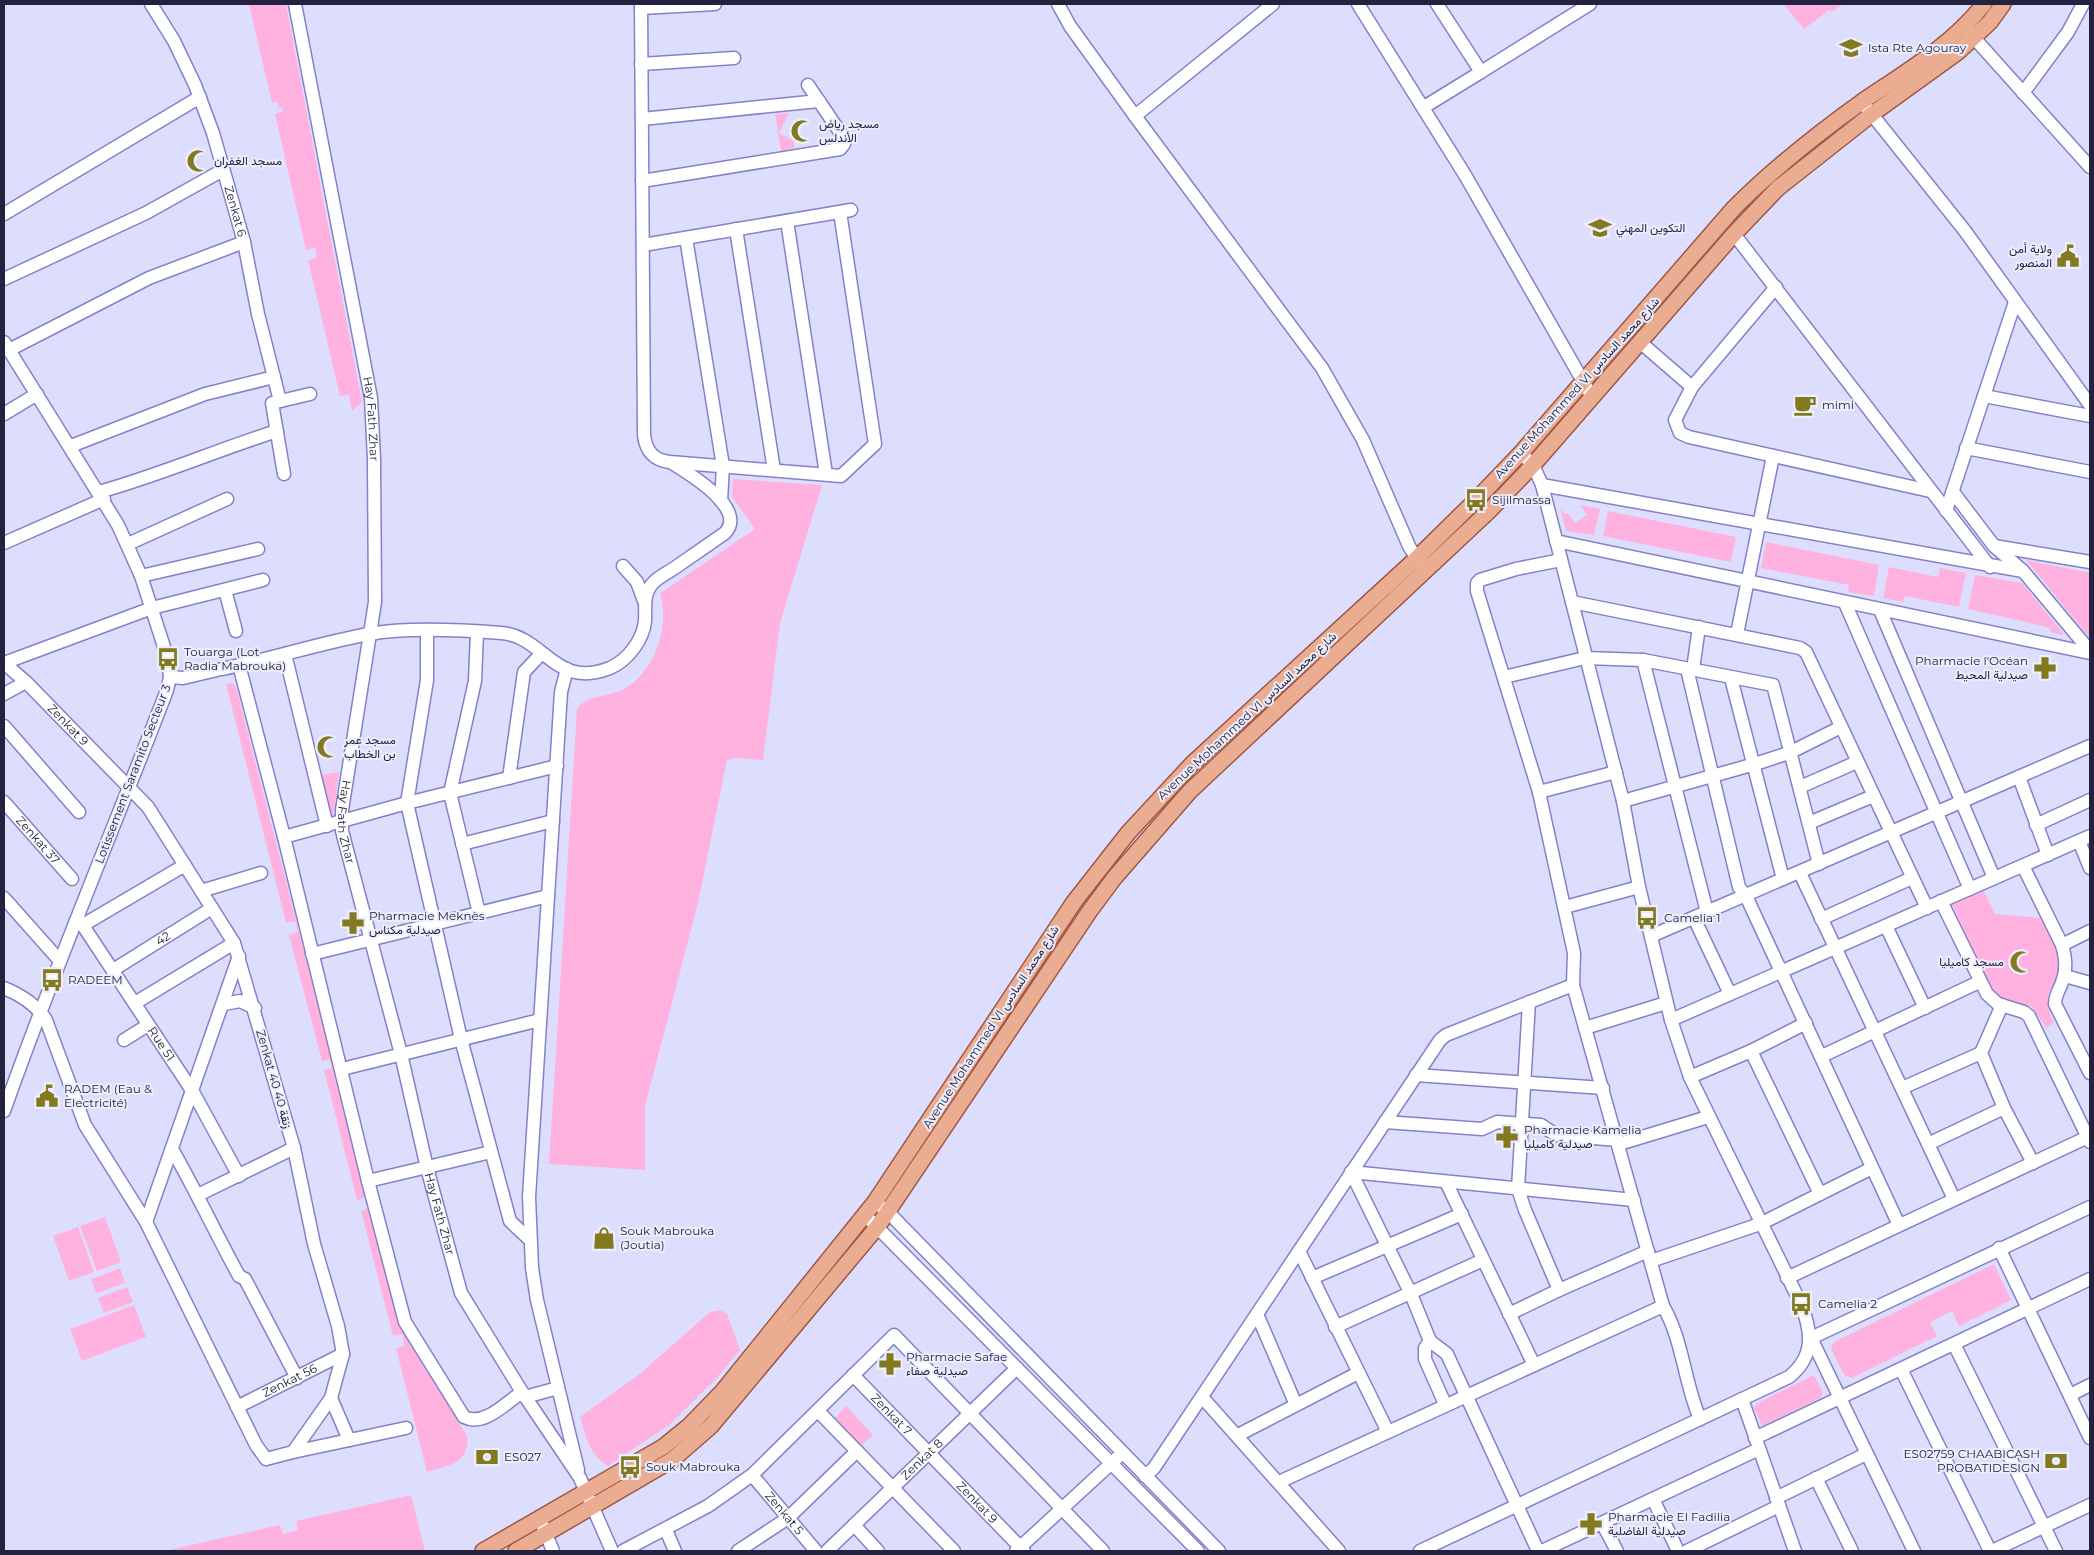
<svg xmlns="http://www.w3.org/2000/svg" width="2094" height="1555" font-family="Montserrat,Vazirmatn,sans-serif">
<rect width="100%" height="100%" fill="#dddefe"/>
<g fill="#ffb2e0">
<path d="M249,4H286L362,402L352,411L349,395L340,396L308,260L317,258L315,248L306,250L275,114L283,111L282,107L279,108L277,102L272,103Z"/>
<path d="M1783,4H1843L1832,12L1829,10L1804,29Z"/>
<path d="M789,113L779,133L794,141V148L781,151L775,114Z"/>
<path d="M733,479L822,485L780,623L763,760L736,758L727,760L698,903L645,1106V1170L549,1164L577,709C584,696 610,696 622,690C655,673 670,627 660,593L755,529L732,497Z"/>
<path d="M1580,505L1600,509L1594,535L1566,531L1560,508L1565,514L1568,513L1575,523L1587,515Z"/>
<path d="M1608,511L1736,537L1731,562L1603,536Z"/>
<path d="M1766,542L1879,565L1874,596L1848,592L1849,585L1761,568Z"/>
<path d="M2026,560L2090,573V638Z"/>
<path d="M1889,567L1938,577L1940,568L1966,573L1959,607L1905,596L1903,602L1883,598Z"/>
<path d="M1975,575L2022,583L2063,633V635L2050,632L2051,628L1968,609Z"/>
<path d="M232,683L236,687L399,1321L467,1436C471,1463 447,1466 427,1472L396,1348L405,1346L402,1334L393,1336L361,1211L369,1208L366,1197L357,1200L324,1070L332,1068L330,1060L322,1061L289,935L298,932L295,921L286,923L226,684Z"/>
<path d="M339,772L333,817L331,818L321,775Z"/>
<path d="M1984,891L1995,914L2040,918C2047,931 2058,946 2059,961C2061,991 2037,986 2054,1023L2046,1028L2032,1007L2002,998L1992,991L1985,981L1952,905Z"/>
<path d="M105,1217L121,1262L97,1271L80,1226Z"/>
<path d="M78,1227L94,1272L69,1281L53,1236Z"/>
<path d="M1994,1264L2011,1300L1959,1326L1952,1311L1930,1322L1937,1336L1852,1378L1844,1375L1831,1349L1834,1342Z"/>
<path d="M120,1268L125,1283L96,1293L91,1279Z"/>
<path d="M127,1287L133,1302L104,1313L98,1298Z"/>
<path d="M134,1305L146,1337L82,1361L70,1329Z"/>
<path d="M720,1310L727,1314L740,1350L715,1380L669,1425L608,1466C588,1453 587,1439 580,1417L641,1373L710,1312Z"/>
<path d="M1814,1375L1823,1393L1820,1398L1762,1426L1754,1408L1756,1404Z"/>
<path d="M846,1406L873,1435L861,1446L835,1418Z"/>
<path d="M411,1495L425,1551H164L280,1525L283,1534L298,1530L296,1521Z"/>
</g>
<g fill="none" stroke-linecap="round" stroke-linejoin="round">
<defs>
<g id="minor">
<path id="s1" d="M151,4L174,41L195,85L213,133L244,242L258,314L280,401"/>
<path id="s2" d="M295,4L371,398L374,459L375,602L342,810V831L401,1054L427,1168L461,1293L522,1392L580,1478L612,1551"/>
<path d="M641,4L644,435C646,452 654,460 670,462L841,476L875,444L840,212"/>
<path d="M1058,4L1070,26L1135,116L1322,368L1363,440L1409,546L1421,566"/>
<path d="M1358,4L1465,175L1592,397"/>
<path d="M1437,4L1481,72L1590,4"/>
<path d="M641,8L715,4"/>
<path d="M1967,30L2090,167"/>
<path d="M641,64L734,58"/>
<path d="M2023,93L2068,32L2083,4"/>
<path d="M1862,102L1965,231L2090,405"/>
<path d="M1424,107L1481,72"/>
<path d="M1135,116L1273,4"/>
<path d="M642,119L819,101"/>
<path d="M642,181L840,149L844,144V138L808,85"/>
<path d="M4,214L200,97"/>
<path d="M787,221L826,474"/>
<path d="M736,229L774,470"/>
<path d="M1734,234L1990,567"/>
<path d="M686,238L723,466L721,501"/>
<path d="M643,245L851,210"/>
<path d="M4,279L146,213L223,170"/>
<path d="M1776,287L1692,387L1675,420L1680,433L1689,437L1930,491"/>
<path d="M4,342L118,525L141,576L168,659L170,677L167,690C113,831 54,969 4,1111"/>
<path d="M1640,342L1692,387"/>
<path d="M9,350L149,278L244,242"/>
<path d="M1984,396L2090,416"/>
<path d="M4,414L37,394"/>
<path d="M71,446L205,394L274,377"/>
<path d="M1966,448L2090,472"/>
<path d="M284,474L272,403L310,394"/>
<path d="M1542,485L2023,571"/>
<path d="M99,492C160,475 217,450 277,431"/>
<path d="M1953,492L1994,546L2023,571L2090,651"/>
<path d="M1946,511L2015,302"/>
<path d="M1556,541L2090,653"/>
<path d="M4,543L104,499"/>
<path d="M128,544L227,499"/>
<path d="M1994,546L2090,562"/>
<path d="M1561,560L1516,569L1480,580L1477,583V591L1539,792L1574,953L1573,985L1663,1306C1683,1340 1684,1382 1700,1419"/>
<path d="M623,566L637,582L644,601"/>
<path d="M141,576L258,549"/>
<path d="M225,590L236,631"/>
<path d="M1572,602L1800,648L1806,652L1927,908"/>
<path d="M1845,603L1970,889"/>
<path d="M1880,610L1994,878"/>
<path d="M427,630V680L407,803L461,1039L510,1221L530,1240"/>
<path d="M477,632L475,681L450,793L479,913"/>
<path d="M1737,634L1773,456"/>
<path d="M285,654L327,826"/>
<path d="M1643,660L1707,912"/>
<path id="s3" d="M4,663L26,682L148,807L234,943L294,1148L314,1244L338,1326L343,1354L331,1398L293,1452L266,1459L256,1445L146,1222L85,1125L46,1020C36,1004 21,995 4,988"/>
<path d="M4,663L152,608L263,580"/>
<path d="M239,665L284,837L368,1181L405,1322L464,1417C484,1427 506,1403 522,1392"/>
<path d="M222,669C271,659 320,643 369,634C408,627 462,630 501,633C545,636 554,690 610,668C628,660 643,640 645,621C646,607 642,594 654,582C660,576 669,572 676,567C692,556 709,544 725,533C748,509 690,474 672,463"/>
<path d="M567,669L561,692L529,1197L532,1268L537,1300L578,1470"/>
<path d="M1687,669L1739,887L1746,896L1899,1225"/>
<path d="M1693,669L1699,627"/>
<path d="M170,677L183,678L217,670"/>
<path d="M1504,677L1585,658L1643,660L1773,685L1819,864"/>
<path d="M1731,678L1783,879"/>
<path d="M4,694L26,682"/>
<path d="M4,726L79,812"/>
<path d="M2019,777L2048,855"/>
<path d="M509,778L524,672L541,654"/>
<path d="M1800,787L1857,762"/>
<path d="M1539,792L1616,772"/>
<path d="M1623,801L1755,764L1789,753L1841,727"/>
<path id="s4" d="M4,802L72,879"/>
<path d="M1809,823L1873,796"/>
<path d="M2036,825L2090,800"/>
<path d="M284,837L407,803L557,766"/>
<path d="M2079,841L2090,868"/>
<path d="M462,844L553,821"/>
<path d="M2023,866L2062,945C2066,959 2067,971 2061,985C2058,992 2055,996 2055,1004L2090,1073"/>
<path d="M1800,873L1954,1199"/>
<path d="M201,891L261,873"/>
<path d="M4,898L60,961"/>
<path d="M1941,901L1987,994L1998,1004L2024,1012L2029,1016L2090,1142"/>
<path d="M1565,907L1639,887"/>
<path id="s5" d="M78,918L193,1092L239,1176"/>
<path d="M1694,918L1730,994"/>
<path d="M1821,919L1912,878"/>
<path d="M83,925L185,865"/>
<path d="M1886,926L1925,1008"/>
<path d="M1651,936L2090,746"/>
<path d="M2062,945L2090,931"/>
<path d="M312,954L548,896"/>
<path id="s6" d="M113,970L212,908"/>
<path d="M2065,976L2090,983"/>
<path d="M135,1003L234,943"/>
<path d="M224,1004L240,1001L255,1008"/>
<path d="M2002,1005L1981,1053L2004,1108L2033,1163"/>
<path d="M1671,1020L2090,836"/>
<path d="M1585,1028L1666,1003"/>
<path d="M124,1040L148,1025"/>
<path d="M1751,1051L1820,1194"/>
<path d="M1822,1056L1979,982"/>
<path d="M342,1069L540,1020"/>
<path d="M1416,1075L1603,1088"/>
<path d="M1690,1077L1751,1051L1806,1023"/>
<path d="M1902,1088L1981,1053"/>
<path d="M1385,1122L1482,1129L1497,1122L1541,1125L1556,1135L1618,1140"/>
<path d="M1619,1144L1708,1117"/>
<path d="M1928,1144L2004,1108"/>
<path d="M172,1149C196,1191 216,1234 239,1276L245,1279L297,1378"/>
<path d="M1351,1172L1634,1200"/>
<path d="M1351,1172L1411,1294L1430,1341L1425,1348V1359L1445,1404"/>
<path d="M368,1181L491,1152"/>
<path d="M1446,1182L1534,1365"/>
<path d="M198,1195L294,1148"/>
<path d="M875,1202L888,1212L1219,1551"/>
<path d="M865,1215L1198,1551"/>
<path d="M146,1222L239,956"/>
<path d="M1999,1248L2090,1438"/>
<path d="M1299,1251L1388,1432"/>
<path d="M1651,1261L1760,1224L1872,1168"/>
<path d="M1312,1278L1462,1214"/>
<path d="M1787,1278L2090,1136"/>
<path d="M1559,1290L1648,1251"/>
<path d="M1257,1314L1296,1405"/>
<path d="M1509,1314L1559,1290L1525,1210L1518,1189L1529,1002"/>
<path d="M1335,1327L1483,1260"/>
<path d="M1811,1338L2090,1207"/>
<path d="M1811,1338L1914,1551"/>
<path d="M1430,1341L1447,1354L1538,1551"/>
<path d="M1954,1344L2056,1551"/>
<path d="M1901,1369L1990,1551"/>
<path id="s7" d="M853,1375L1024,1551"/>
<path d="M2070,1395L2090,1385"/>
<path d="M525,1397L558,1388"/>
<path d="M1202,1397L1339,1551"/>
<path d="M331,1398L349,1440"/>
<path d="M1742,1399L1795,1551"/>
<path id="s8" d="M237,1407L343,1354"/>
<path d="M818,1411L954,1551"/>
<path d="M1238,1435L1358,1373"/>
<path d="M1755,1438L2090,1279"/>
<path d="M293,1452L406,1428"/>
<path id="s9" d="M752,1475L816,1551"/>
<path d="M1145,1476L1154,1468L1440,1040L1446,1035L1573,985"/>
<path d="M1816,1478L1852,1551"/>
<path d="M1279,1482L1663,1306"/>
<path d="M1776,1498L1866,1454"/>
<path d="M1653,1499L1678,1551"/>
<path d="M540,1519L553,1551"/>
<path d="M1602,1523L1617,1551"/>
<path d="M854,1525L878,1551"/>
<path d="M666,1530L675,1551"/>
<path d="M623,1551L708,1506L752,1475L894,1335L1103,1551"/>
<path d="M738,1551L788,1518L857,1451"/>
<path id="s10" d="M827,1551L1017,1368"/>
<path d="M1016,1551L1117,1458"/>
<path d="M1420,1551L1789,1377C1815,1356 1812,1332 1801,1304L1690,1077L1671,1020L1639,887L1623,801L1542,485L1533,465L1521,453"/>
<path d="M1542,1551L1759,1449"/>
<path d="M1687,1551L1779,1506"/>
<path d="M1992,1551L2090,1505"/>
</g>
<g id="major">
<path d="M483,1551L663,1447L689,1426L723,1391L875,1202L1074,902L1128,833L1192,764L1416,559L1476,500L1521,453L1734,208C1774,168 1817,134 1863,101C1906,72 1952,45 1984,4"/>
<path d="M516,1551L672,1460L711,1426L878,1226L1089,912L1115,877L1190,791L1489,511L1533,465L1734,234L1778,188L1872,114L1958,52L1990,22L2003,4"/>
</g>
</defs>
<use href="#minor" stroke="#8282c9" stroke-width="15"/>
<use href="#major" stroke="#9d5946" stroke-width="18"/>
<use href="#minor" stroke="#fff" stroke-width="12"/>
<use href="#major" stroke="#ebad92" stroke-width="15"/>
</g>
<defs>
<symbol id="university-bare" viewBox="-9 -9 18 18"><path d="M0-5L7-2L0 1L-7-2ZM-4 1L0 2.5L4 1V4Q0 6-4 4Z" fill="#83791e" stroke="#ecedfd" stroke-width="2.5" paint-order="stroke"/></symbol>
<symbol id="mosque-bare" viewBox="-9 -9 18 18"><path d="M3.5-4.9A6 6 0 1 0 3.5 4.9A5 5 0 1 1 3.5-4.9Z" fill="#83791e" stroke="#ecedfd" stroke-width="2.5" paint-order="stroke"/></symbol>
<symbol id="school-bare" viewBox="-9 -9 18 18"><path d="M0-5L7-2L0 1L-7-2ZM-4 1L0 2.5L4 1V4Q0 6-4 4Z" fill="#83791e" stroke="#ecedfd" stroke-width="2.5" paint-order="stroke"/></symbol>
<symbol id="civic-bare" viewBox="-9 -9 18 18"><path d="M-.6-6.5H3V-4.5H.6V-3L4-1V1h2V6H-6V1h2V-1L-.6-3ZM-1.2 2.5V6h2.4V2.5Z" fill="#83791e" stroke="#ecedfd" stroke-width="2.5" paint-order="stroke"/></symbol>
<symbol id="cafe-bare" viewBox="-9 -9 18 18"><path d="M-5.5-4.5H6V0H3Q3 3.5 0 3.5H-2.5Q-5.5 3.5-5.5 0ZM3-3.2v2h1.7v-2ZM-6 4.5H4V6H-6Z" fill="#83791e" stroke="#ecedfd" stroke-width="2.5" paint-order="stroke"/></symbol>
<symbol id="bus-bare" viewBox="-9 -9 18 18"><path d="M-5-6H5V4H4V6H2V4H-2V6H-4V4H-5ZM-3.5-4V0h7V-4ZM-3.5 1.2v1.5H-2V1.2ZM2 1.2v1.5H3.5V1.2Z" fill="#83791e" stroke="#ecedfd" stroke-width="2.5" paint-order="stroke"/></symbol>
<symbol id="pharmacy-bare" viewBox="-9 -9 18 18"><path d="M-2-6h4v4h4v4h-4v4h-4v-4h-4v-4h4Z" fill="#83791e" stroke="#ecedfd" stroke-width="2.5" paint-order="stroke"/></symbol>
<symbol id="shop-bare" viewBox="-9 -9 18 18"><path d="M-5-2.5h2.3a2.7 3.5 0 0 1 5.4 0H5L5.5 6h-11ZM-1.5-2.5h3a1.5 2.3 0 0 0-3 0Z" fill="#83791e" stroke="#ecedfd" stroke-width="2.5" paint-order="stroke"/></symbol>
<symbol id="bank-bare" viewBox="-9 -9 18 18"><path d="M-6-4H6V4H-6ZM0-2.3a2.3 2.3 0 1 0 0 4.6a2.3 2.3 0 1 0 0-4.6Z" fill="#83791e" stroke="#ecedfd" stroke-width="2.5" paint-order="stroke"/></symbol>
</defs>
<g fill-rule="evenodd">
<use href="#university-bare" x="1835" y="32" width="32" height="32"/>
<use href="#mosque-bare" x="786" y="115" width="32" height="32"/>
<use href="#mosque-bare" x="182" y="145" width="32" height="32"/>
<use href="#school-bare" x="1584" y="212" width="32" height="32"/>
<use href="#civic-bare" x="2052" y="240" width="32" height="32"/>
<use href="#cafe-bare" x="1789" y="389" width="32" height="32"/>
<use href="#bus-bare" x="1460" y="484" width="32" height="32"/>
<use href="#bus-bare" x="152" y="643" width="32" height="32"/>
<use href="#pharmacy-bare" x="2029" y="652" width="32" height="32"/>
<use href="#mosque-bare" x="312" y="731" width="32" height="32"/>
<use href="#bus-bare" x="1631" y="902" width="32" height="32"/>
<use href="#pharmacy-bare" x="337" y="907" width="32" height="32"/>
<use href="#mosque-bare" x="2005" y="946" width="32" height="32"/>
<use href="#bus-bare" x="36" y="964" width="32" height="32"/>
<use href="#civic-bare" x="31" y="1080" width="32" height="32"/>
<use href="#pharmacy-bare" x="1491" y="1121" width="32" height="32"/>
<use href="#shop-bare" x="588" y="1222" width="32" height="32"/>
<use href="#bus-bare" x="1785" y="1288" width="32" height="32"/>
<use href="#pharmacy-bare" x="874" y="1348" width="32" height="32"/>
<use href="#bank-bare" x="471" y="1441" width="32" height="32"/>
<use href="#bank-bare" x="2040" y="1445" width="32" height="32"/>
<use href="#bus-bare" x="614" y="1451" width="32" height="32"/>
<use href="#pharmacy-bare" x="1575" y="1508" width="32" height="32"/>
</g>
<g text-anchor="middle" stroke-width="4" stroke-linejoin="round" paint-order="stroke">
<g font-size="12" fill="#23223f" stroke="#ecedfd" text-anchor="start">
<text x="1868" y="52">Ista Rte Agouray</text>
<text x="819" y="128">مسجد رياض<tspan x="819" dy="14">الأندلس</tspan></text>
<text x="214" y="165">مسجد الغفران</text>
<text x="1616" y="232">التكوين المهني</text>
<text x="2052" y="253" text-anchor="end">ولاية أمن<tspan x="2052" dy="14">المنصور</tspan></text>
<text x="1822" y="409">mimi</text>
<text x="1492" y="504">Sijilmassa</text>
<text x="184" y="656">Touarga (Lot<tspan x="184" dy="14">Radia Mabrouka)</tspan></text>
<text x="2028" y="665" text-anchor="end">Pharmacie l'Océan<tspan x="2028" dy="14">صيدلية المحيط</tspan></text>
<text x="344" y="744">مسجد عمر<tspan x="344" dy="14">بن الخطاب</tspan></text>
<text x="369" y="920">Pharmacie Meknès<tspan x="369" dy="14">صيدلية مكناس</tspan></text>
<text x="1664" y="922">Camelia 1</text>
<text x="2004" y="966" text-anchor="end">مسجد كاميليا</text>
<text x="68" y="984">RADEEM</text>
<text x="64" y="1093">RADEM (Eau &amp;<tspan x="64" dy="14">Electricité)</tspan></text>
<text x="1524" y="1134">Pharmacie Kamelia<tspan x="1524" dy="14">صيدلية كاميليا</tspan></text>
<text x="620" y="1235">Souk Mabrouka<tspan x="620" dy="14">(Joutia)</tspan></text>
<text x="1818" y="1308">Camelia 2</text>
<text x="906" y="1361">Pharmacie Safae<tspan x="906" dy="14">صيدلية صفاء</tspan></text>
<text x="2040" y="1458" text-anchor="end">ES02759 CHAABICASH<tspan x="2040" dy="14">PROBATIDESIGN</tspan></text>
<text x="504" y="1461">ES027</text>
<text x="646" y="1471">Souk Mabrouka</text>
<text x="1608" y="1521">Pharmacie El Fadilia<tspan x="1608" dy="14">صيدلية الفاضلية</tspan></text>
</g>
<g font-size="12" fill="#23223f" stroke="#ecedfd">
<text dy="4" stroke="none"><textPath href="#s1" startOffset="225">Zenkat 6</textPath></text>
<text transform="translate(1577 388) rotate(-48)" y="4">Avenue Mohammed VI شارع محمد السادس</text>
<text dy="4" stroke="none"><textPath href="#s2" startOffset="422">Hay Fath Zhar</textPath></text>
<text transform="translate(1247 716) rotate(-43)" y="4">Avenue Mohammed VI شارع محمد السادس</text>
<text dy="4" stroke="none"><textPath href="#s3" startOffset="89">Zenkat 9</textPath></text>
<text transform="translate(133 774) rotate(-69)" y="4">Lotissement Saramito Secteur 3</text>
<text dy="4" stroke="none"><textPath href="#s2" startOffset="828">Hay Fath Zhar</textPath></text>
<text dy="4" stroke="none"><textPath href="#s4" startOffset="51">Zenkat 37</textPath></text>
<text dy="4" stroke="none"><textPath href="#s6" startOffset="59">42</textPath></text>
<text transform="translate(991 1027) rotate(-57)" y="4">Avenue Mohammed VI شارع محمد السادس</text>
<text dy="4" stroke="none"><textPath href="#s5" startOffset="151">Rue 51</textPath></text>
<text transform="translate(274 1079) rotate(74)" y="4">Zenkat 40 زنقة 40</text>
<text dy="4" stroke="none"><textPath href="#s2" startOffset="1232">Hay Fath Zhar</textPath></text>
<text dy="4" stroke="none"><textPath href="#s8" startOffset="59">Zenkat 56</textPath></text>
<text dy="4" stroke="none"><textPath href="#s7" startOffset="55">Zenkat 7</textPath></text>
<text dy="4" stroke="none"><textPath href="#s10" startOffset="132">Zenkat 8</textPath></text>
<text dy="4" stroke="none"><textPath href="#s7" startOffset="178">Zenkat 9</textPath></text>
<text dy="4" stroke="none"><textPath href="#s9" startOffset="50">Zenkat 5</textPath></text>
</g>
</g>
<rect width="2094" height="1555" fill="none" stroke="#23223f" stroke-width="10"/>
</svg>
